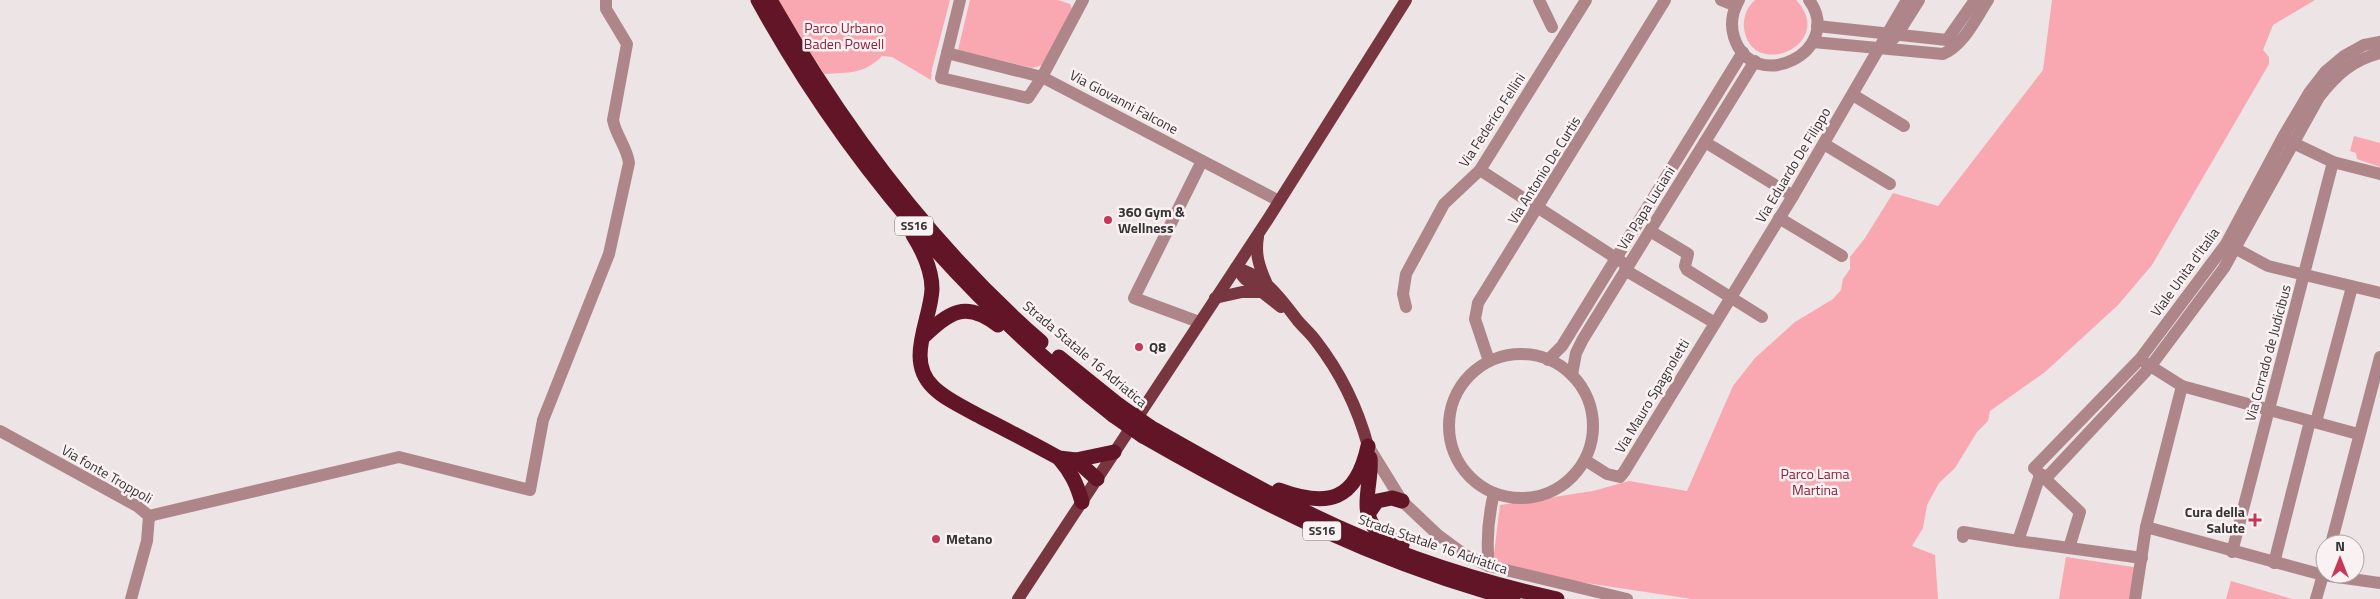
<svg xmlns="http://www.w3.org/2000/svg" width="2380" height="599" font-family="'Titillium Web',sans-serif">
<rect width="100%" height="100%" fill="#ece4e5"/>
<g fill="#f9a7b1">
<path d="M778,0H950L932,69L931,80L892,57L882,56C863,75 849,72 824,74Z"/>
<path d="M970,0H1058L1070,4L1072,9L1043,65L1032,68L958,50Z"/>
<path d="M1755,0H1796C1838,44 1751,82 1744,28C1743,17 1747,7 1755,0Z"/>
<path d="M2052,0H2315L2273,25L2263,50L2269,57V64L2152,265L2118,305L2045,372L1990,411L1988,421L1977,432L1955,468L1939,483L1927,505L1923,528L1912,546L1935,555L1938,599H1692L1560,579L1493,562L1500,505L1593,491L1629,481L1687,491L1733,386L1755,358L1795,322L1833,299L1841,290L1843,279L1850,269V257L1865,238L1893,193L1938,206L2043,70Z"/>
<path d="M2354,136L2380,143V167L2357,159L2356,153L2350,151Z"/>
<path d="M2066,557L2140,568L2135,599H2059Z"/>
<path d="M2231,581L2292,599H2226Z"/>
</g>
<g fill="none" stroke-linecap="round" stroke-linejoin="round">
<g stroke="#ae868a" stroke-width="12">
<path d="M960,0L941,78L1028,98L1042,77L1083,0"/>
<path d="M1539,0L1552,27"/>
<path d="M1721,0L1736,6"/>
<path d="M1739,0C1732,12 1730,24 1734,37C1753,97 1846,51 1809,0"/>
<path d="M1817,26L1947,40"/>
<path d="M1893,39L1897,35L1919,0"/>
<path d="M1947,40L1975,0"/>
<path d="M1813,42L1943,54C1964,45 1976,18 1988,0"/>
<path d="M947,53L1042,77L1279,201"/>
<path d="M1853,95L1904,126"/>
<path d="M2287,140L2333,162L2380,174"/>
<path d="M1705,142L1793,196"/>
<path d="M1824,144L1890,184"/>
<path d="M1480,170L1622,262"/>
<path d="M1779,218L1842,256"/>
<path d="M1650,231L1688,254L1685,266L1687,270L1762,317"/>
<path d="M2231,246L2268,266L2380,293"/>
<path d="M1625,270L1715,323"/>
<path d="M1406,307L1403,294L1406,274L1444,204L1480,170L1586,0"/>
<path d="M1199,322L1134,298L1202,161"/>
<circle cx="1521" cy="426" r="72"/>
<path d="M1548,360L1562,346L1743,52"/>
<path d="M1489,361L1475,319L1478,303L1665,0"/>
<path d="M2144,362L2182,386L2358,434"/>
<path d="M1572,375L1576,353L1583,339L1755,61"/>
<path d="M2316,422L2352,287"/>
<path d="M0,431L137,506L149,516L147,541L131,599"/>
<path d="M1368,446L1402,501L1438,535L1465,555L1489,566L1627,599"/>
<path d="M1585,460L1607,474L1620,477L1624,472L1793,196L1907,0"/>
<path d="M2040,475L2048,476L2150,367L2224,268L2319,97C2336,75 2352,60 2380,53"/>
<path d="M2040,475L2018,541L2142,558"/>
<path d="M149,516L399,457L530,490L543,420L609,254L629,163C627,147 616,136 613,120L627,44L606,9V0"/>
<path d="M2146,527L2323,575L2380,583"/>
<path d="M1963,537V532L2018,541"/>
<path d="M2331,544L2380,357"/>
<path d="M2069,548L2080,512L2034,468L2140,359L2226,244L2283,137L2309,93L2326,71L2344,56L2364,45L2380,42"/>
<path d="M2232,552L2333,162"/>
<path d="M2274,563L2310,421"/>
<path d="M1489,566C1486,541 1488,518 1494,493"/>
<path d="M2135,599L2146,527L2182,386"/>
<path d="M2316,599L2325,568"/>
</g>
<g stroke="#773640" stroke-width="12">
<path d="M1258,237C1255,254 1259,266 1266,282"/>
<path d="M1236,268C1265,275 1281,299 1298,321C1304,328 1311,334 1316,341C1340,372 1358,409 1368,446"/>
<path d="M1236,268L1245,279L1281,307"/>
<path d="M1215,298L1242,292H1260"/>
<path d="M1018,599L1268,219L1406,0"/>
</g>
<g stroke="#621527" stroke-width="15">
<path d="M758,0C847,162 968,301 1113,415"/>
<path d="M770,0C842,126 931,246 1041,342"/>
<path d="M913,235C923,251 932,269 932,289C931,320 905,360 933,387C946,400 965,408 981,417C1007,430 1033,444 1059,458L1076,460L1114,452"/>
<path d="M923,337C950,312 965,300 998,325"/>
<path d="M1059,357L1120,406"/>
<path d="M1150,427C1201,456 1253,486 1306,512C1385,551 1471,580 1557,599"/>
<path d="M1143,436C1263,505 1379,563 1513,599"/>
<path d="M1059,458C1071,472 1077,484 1082,502"/>
<path d="M1370,458C1373,481 1357,513 1378,531C1385,537 1395,541 1402,545"/>
<path d="M1076,460L1097,479"/>
<path d="M1279,490C1328,508 1356,501 1368,446"/>
<path d="M1368,514L1377,501L1392,498L1402,501"/>
</g>
<g stroke="#621527" stroke-width="15">
<path d="M1120,406L1150,427"/>
<path d="M1113,415L1143,436"/>
</g>
</g>
<g fill="#c73759" stroke="#f9f1f2" stroke-width="2">
<circle cx="1108" cy="220" r="5"/>
<circle cx="1139" cy="347" r="5"/>
<path d="M2252.5 512.5h5v5h5v5h-5v5h-5v-5h-5v-5h5z"/>
<circle cx="936" cy="539" r="5"/>
</g>
<g text-anchor="middle" stroke-width="5" stroke-linejoin="round" paint-order="stroke">
<g fill="#f9f1f2" stroke="#716d6e" stroke-width="1">
<rect x="895" y="216.5" width="38" height="19" rx="4"/>
<rect x="1303" y="521.5" width="38" height="19" rx="4"/>
</g>
<g font-size="12" font-weight="bold" fill="#373435">
<text x="914" y="230">SS16</text>
<text x="1322" y="535">SS16</text>
</g>
<g font-size="14" fill="#89213a" stroke="#f9f1f2">
<text x="844" y="33">Parco Urbano<tspan x="844" dy="16">Baden Powell</tspan></text>
<text x="1815" y="479">Parco Lama<tspan x="1815" dy="16">Martina</tspan></text>
</g>
<g font-size="14" fill="#373435" stroke="#f9f1f2">
<text transform="translate(1124 102) rotate(28)" y="5">Via Giovanni Falcone</text>
<text transform="translate(1492 120) rotate(-57)" y="5">Via Federico Fellini</text>
<text transform="translate(1793 165) rotate(-59)" y="5">Via Eduardo De Filippo</text>
<text transform="translate(1544 170) rotate(-58)" y="5">Via Antonio De Curtis</text>
<text transform="translate(1646 208) rotate(-58)" y="5">Via Papa Luciani</text>
<text transform="translate(2185 272) rotate(-54)" y="5">Viale Unita d'Italia</text>
<text transform="translate(2268 353) rotate(-75)" y="5">Via Corrado de Judicibus</text>
<text transform="translate(1085 354) rotate(40)" y="5">Strada Statale 16 Adriatica</text>
<text transform="translate(1652 396) rotate(-59)" y="5">Via Mauro Spagnoletti</text>
<text transform="translate(107 474) rotate(30)" y="5">Via fonte Troppoli</text>
<text transform="translate(1433 544) rotate(19)" y="5">Strada Statale 16 Adriatica</text>
</g>
<g font-size="14" font-weight="bold" fill="#373435" stroke="#f9f1f2" text-anchor="start">
<text x="1118" y="217">360 Gym &amp;<tspan x="1118" dy="16">Wellness</tspan></text>
<text x="1149" y="352">Q8</text>
<text x="2245" y="517" text-anchor="end">Cura della<tspan x="2245" dy="16">Salute</tspan></text>
<text x="946" y="544">Metano</text>
</g>
</g>
<g transform="translate(2340 559)"><circle r="24" fill="#f9f1f2" stroke="#aba5a6"/>
<path d="M0-4L9 19L0 12L-9 19Z" fill="#c73759"/>
<text y="-8" font-size="14" font-weight="bold" text-anchor="middle" fill="#373435">N</text>
</g>
</svg>
